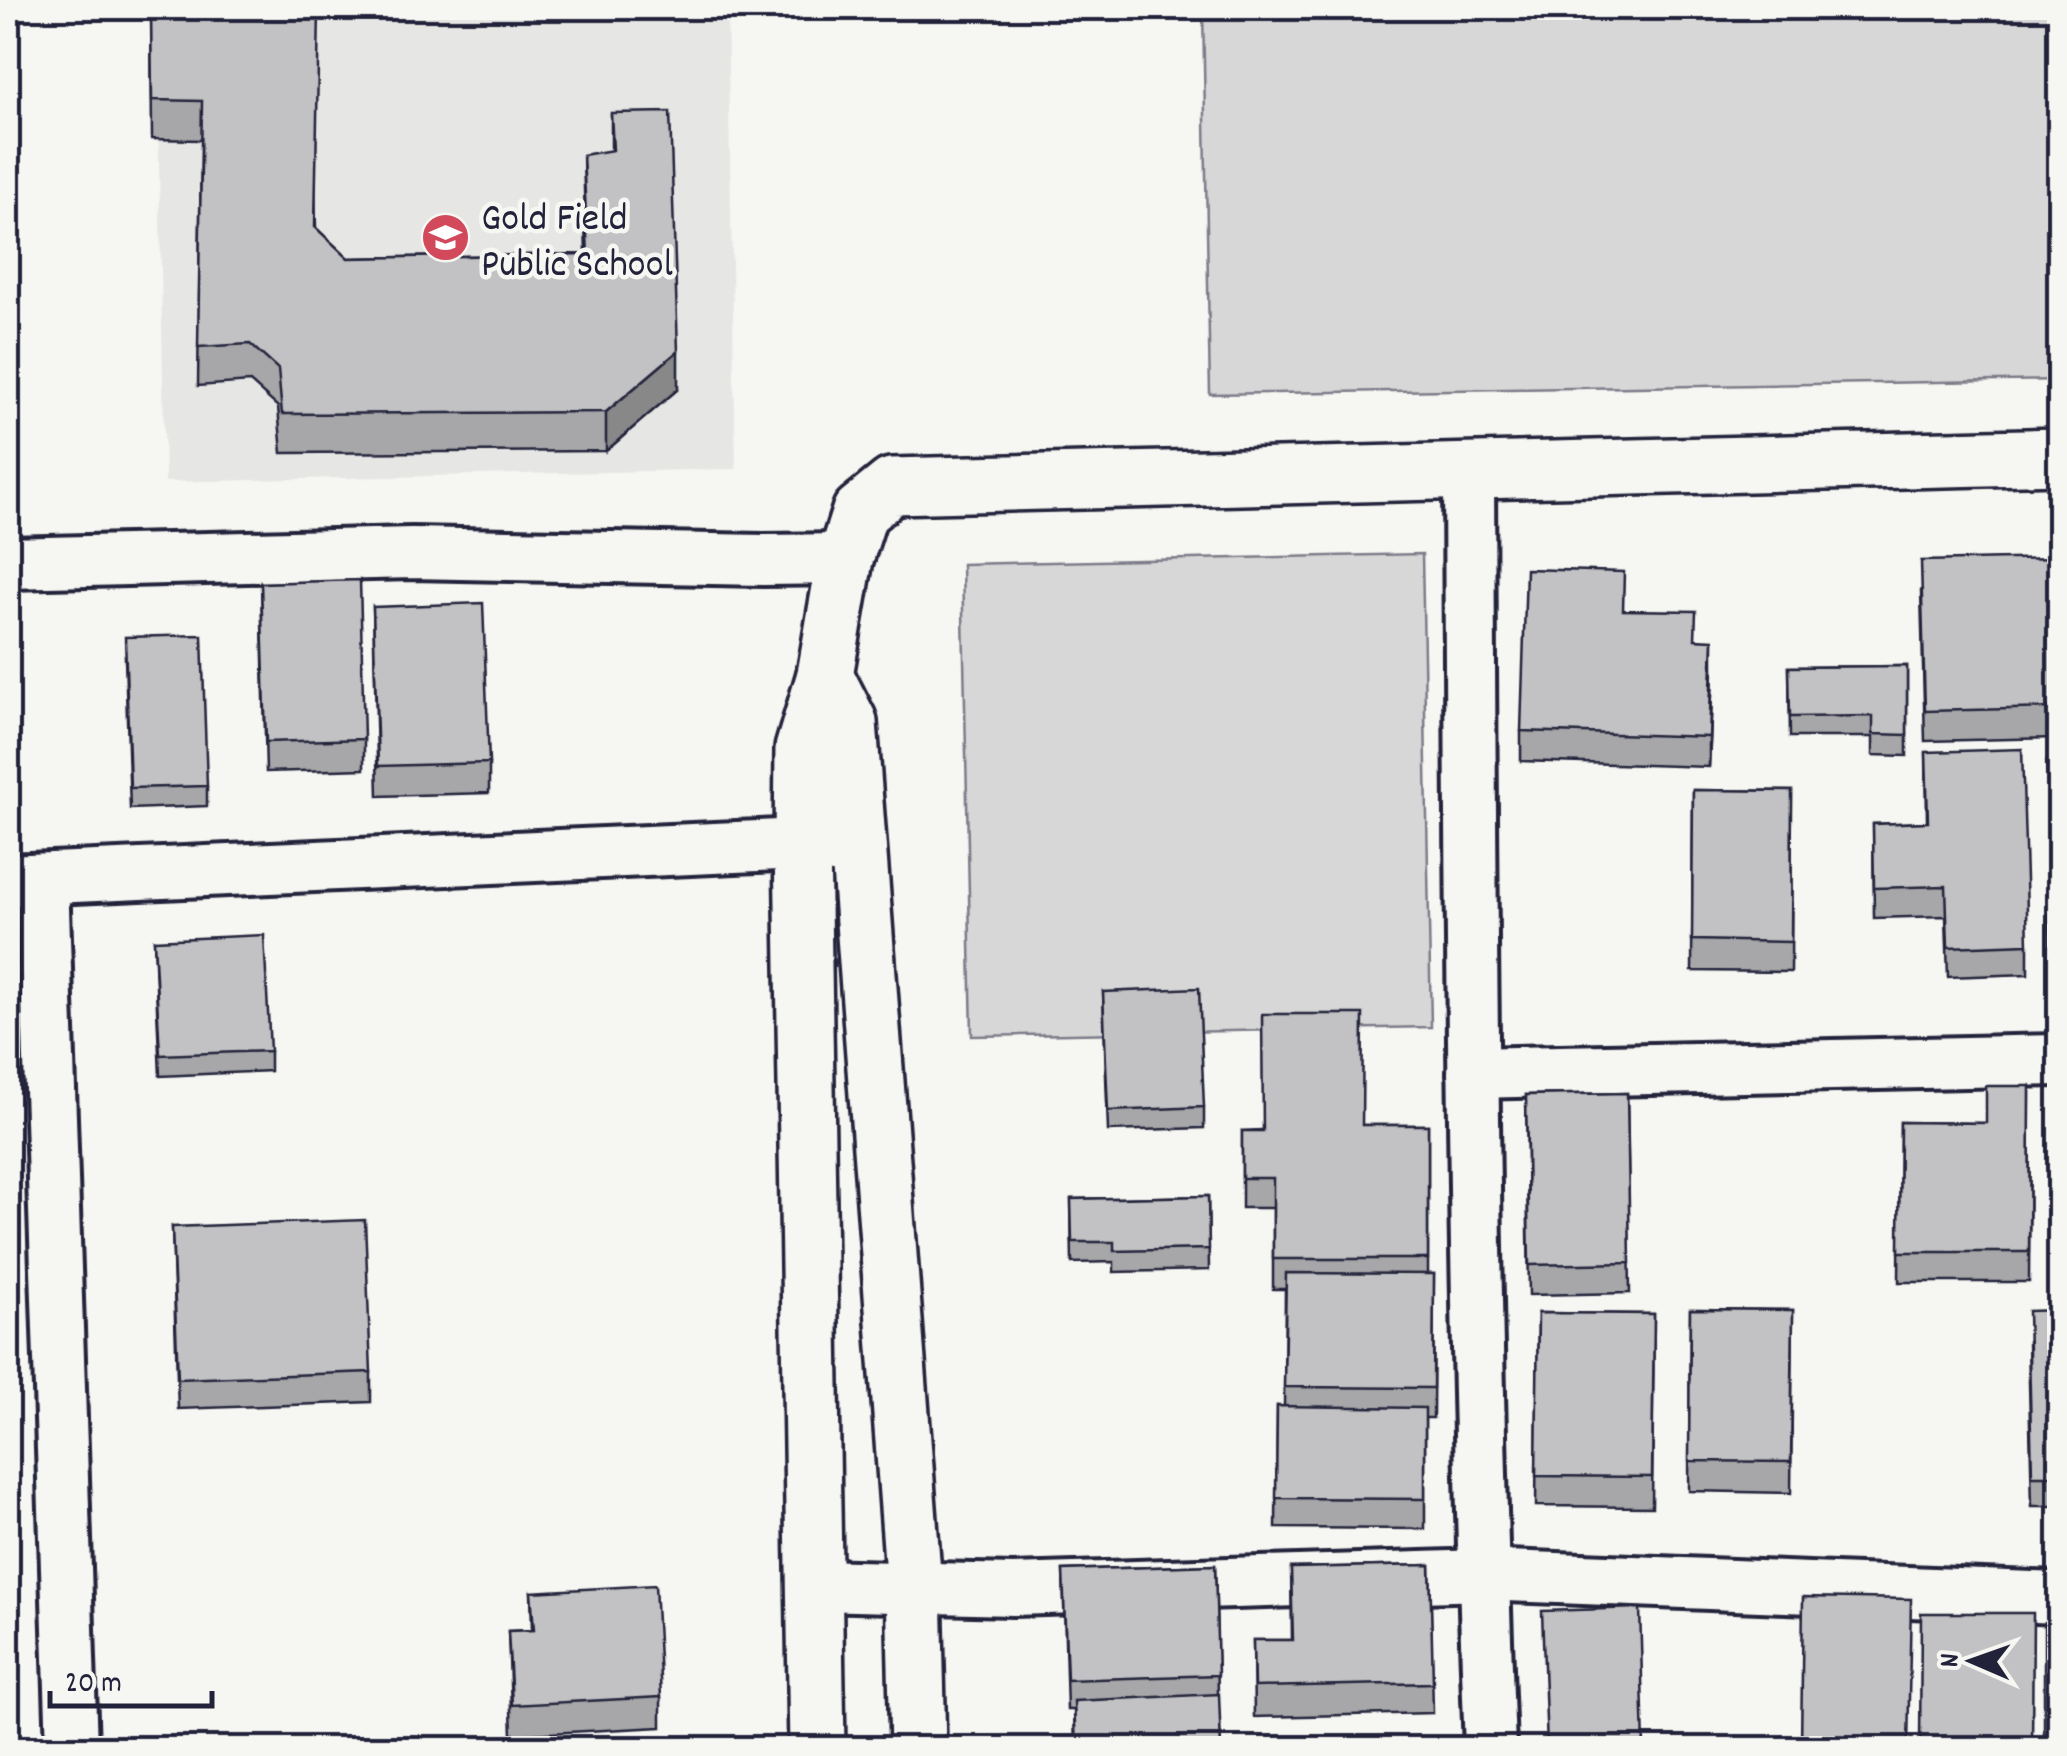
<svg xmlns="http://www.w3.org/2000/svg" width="2067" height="1756" font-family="Dekko,sans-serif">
<rect width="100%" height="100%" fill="#f6f6f2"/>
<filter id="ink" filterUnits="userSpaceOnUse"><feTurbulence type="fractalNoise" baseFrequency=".01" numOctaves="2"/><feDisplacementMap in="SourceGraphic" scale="20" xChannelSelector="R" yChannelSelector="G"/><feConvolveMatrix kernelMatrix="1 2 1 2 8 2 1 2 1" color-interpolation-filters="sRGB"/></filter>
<g filter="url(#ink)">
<path fill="#e6e6e4" d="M156,8H727L736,469L165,482Z"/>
<g fill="#d7d7d7" stroke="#7c7c89" stroke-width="2.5">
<path d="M1203,8H2059V380L1210,394Z"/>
<path d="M1422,554L1431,1027L972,1036L962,564Z"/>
</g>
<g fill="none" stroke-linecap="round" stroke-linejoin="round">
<defs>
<g id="minor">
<path d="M1469,473C1471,898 1473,1324 1490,1748"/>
<path d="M8,563L412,553L763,560L845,559"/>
<path d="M43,879L72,1748"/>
<path d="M8,880L802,844L841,849"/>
<path d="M1473,1073L2060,1060"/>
<path d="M816,1585L1013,1590L1483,1575L2060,1598"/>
</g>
<g id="tertiary">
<path d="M825,675L849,722L914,1587L918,1748"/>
<path d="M817,1748L802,844L803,749L825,675L845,559L860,512L892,486L2060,456"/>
</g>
</defs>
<use href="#minor" stroke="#22223b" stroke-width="58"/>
<use href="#tertiary" stroke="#22223b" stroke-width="62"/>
<use href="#minor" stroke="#f6f6f2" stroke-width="50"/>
<use href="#tertiary" stroke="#f6f6f2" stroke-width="55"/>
</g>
<g fill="#a7a7a9" stroke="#22223b" stroke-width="2.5">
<path d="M151,8L311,11L316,228L348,258L586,254L583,155L611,151V113L678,389L606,451L282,453L278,407L250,382L198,386L201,140L152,139Z"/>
<path d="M2060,558V738L1925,741L1921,591Z"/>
<path d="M261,583L364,739V769L266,772Z"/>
<path d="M373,607L489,763V793L378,796Z"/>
<path d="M1623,610L1696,639L1713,670L1709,767L1521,761V731Z"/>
<path d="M8,631L12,791V821H8Z"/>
<path d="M125,658L207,786V806L130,809Z"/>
<path d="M1907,666V756L1873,755V737H1790L1789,667Z"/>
<path d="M1926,752L2028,944V974L1948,977L1946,916L1874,918L1873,824L1927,822Z"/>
<path d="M2047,761H2060V963H2050Z"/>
<path d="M1693,790L1792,791L1791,972L1692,971Z"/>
<path d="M154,940L270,1051V1071L160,1076Z"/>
<path d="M1103,992L1204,1107V1128L1108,1131Z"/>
<path d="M2030,1086L2029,1282H1899L1900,1122L1986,1123Z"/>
<path d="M1627,1093L1630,1293L1529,1295L1526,1095Z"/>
<path d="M1363,1125H1428V1274H1434L1433,1418H1425V1529L1276,1528L1277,1406L1284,1407L1285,1289H1273V1208H1242V1131Z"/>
<path d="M1208,1196L1209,1270L1114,1272V1262L1072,1263L1071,1199Z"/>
<path d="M172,1227L371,1372V1402L178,1409Z"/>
<path d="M1690,1309L1793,1310L1791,1493L1689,1491Z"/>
<path d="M2060,1310V1506H2032L2028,1341Z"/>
<path d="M1538,1313L1654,1314L1652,1507L1536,1506Z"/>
<path d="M1215,1565L1218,1694L1221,1748H1075L1074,1710H1067L1063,1570Z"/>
<path d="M1430,1565L1433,1713L1254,1717L1253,1640H1292L1291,1568Z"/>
<path d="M531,1592L661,1697V1727L512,1735L508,1631L532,1630Z"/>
</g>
<g fill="#888889" stroke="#22223b" stroke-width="2.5">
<path d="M299,8H312L298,49V11Z"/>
<path d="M678,351V389L606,451V412Z"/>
<path d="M1713,640V670L1709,767V737Z"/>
</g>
<g fill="#c2c2c4" stroke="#22223b" stroke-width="2.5">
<path d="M151,8H299L298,11L319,10L315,227L348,258L588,254L583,155L613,150L611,113L670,112L678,351L606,412L282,414L278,369L250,344L198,347L202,101L152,100Z"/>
<path d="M2060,558V708L1925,711L1921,561Z"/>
<path d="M1526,569L1624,572L1623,610L1696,611L1695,639L1713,640L1709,737L1521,731Z"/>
<path d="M360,580L364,739L266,742L261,583Z"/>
<path d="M483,603L489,763L378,766L373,607Z"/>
<path d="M8,631L12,791H8Z"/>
<path d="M202,635L207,786L130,788L125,637Z"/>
<path d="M1907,666V735L1873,734V716L1790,717L1789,667Z"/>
<path d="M2022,749L2028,944L1948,947L1946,886L1874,888L1873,824L1928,822L1926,752Z"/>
<path d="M2047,761H2060V933H2050Z"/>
<path d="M1693,790L1792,791L1791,942L1692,940Z"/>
<path d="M264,935L270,1051L160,1055L154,940Z"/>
<path d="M1199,988L1204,1107L1108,1111L1103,992Z"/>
<path d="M1262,1014H1363L1362,1125H1428V1259H1273V1178H1242V1131H1263Z"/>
<path d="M1986,1086H2030L2029,1252H1899L1900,1122L1986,1123Z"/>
<path d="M1627,1093L1630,1263L1529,1265L1526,1095Z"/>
<path d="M1208,1196L1209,1249L1114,1251V1242H1072L1071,1199Z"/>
<path d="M365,1220L371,1372L178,1379L172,1227Z"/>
<path d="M1286,1273L1434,1274L1433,1388L1284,1387Z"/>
<path d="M1690,1309L1793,1310L1791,1462L1689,1461Z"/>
<path d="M2060,1310V1476H2032L2028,1311Z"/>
<path d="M1538,1313L1654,1314L1652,1477L1536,1476Z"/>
<path d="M1277,1406L1425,1408V1499L1276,1498Z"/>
<path d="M1215,1565L1218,1675L1067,1680L1063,1570Z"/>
<path d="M1430,1565L1433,1683L1254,1687L1253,1640H1293L1291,1568Z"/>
<path d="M655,1585L661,1697L512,1705L508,1631L534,1630L531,1592Z"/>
<path d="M8,1592L10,1668L8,1669Z"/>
<path d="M1803,1597L1911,1599L1908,1748H1801Z"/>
<path d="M1640,1608L1644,1748H1547L1542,1611Z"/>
<path d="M1921,1613H2033L2032,1748H1920Z"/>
<path d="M2044,1622L2060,1623V1748H2044Z"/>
<path d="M8,1672H14L17,1748H8Z"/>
<path d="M1219,1694L1221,1748H1076L1074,1701Z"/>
</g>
</g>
<defs>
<symbol id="school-disc" viewBox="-11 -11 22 22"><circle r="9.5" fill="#d1495b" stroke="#f6f6f2"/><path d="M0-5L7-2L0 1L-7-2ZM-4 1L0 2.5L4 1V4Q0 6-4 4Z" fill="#fff"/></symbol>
</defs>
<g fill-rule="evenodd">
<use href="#school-disc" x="418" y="210" width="55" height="55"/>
</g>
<g text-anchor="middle" stroke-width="9" stroke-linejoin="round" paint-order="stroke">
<g font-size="40" fill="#22223b" stroke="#f6f6f2" text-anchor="start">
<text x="481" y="229">Gold Field<tspan x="481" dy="46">Public School</tspan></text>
</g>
</g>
<rect width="2067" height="1756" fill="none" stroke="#f6f6f2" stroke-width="40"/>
<rect x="20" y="20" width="2027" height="1716" fill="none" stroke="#22223b" stroke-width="4" filter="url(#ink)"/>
<g transform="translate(1972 1661) rotate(272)" stroke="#f6f6f2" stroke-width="8" paint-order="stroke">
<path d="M0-8L18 38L0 25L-18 38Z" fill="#22223b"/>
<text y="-15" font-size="28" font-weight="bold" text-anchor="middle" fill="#22223b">N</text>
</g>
<path d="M50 1691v15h162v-15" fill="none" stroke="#22223b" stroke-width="5"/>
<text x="65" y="1691" font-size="30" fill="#22223b" stroke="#f6f6f2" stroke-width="8" paint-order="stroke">20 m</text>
</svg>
